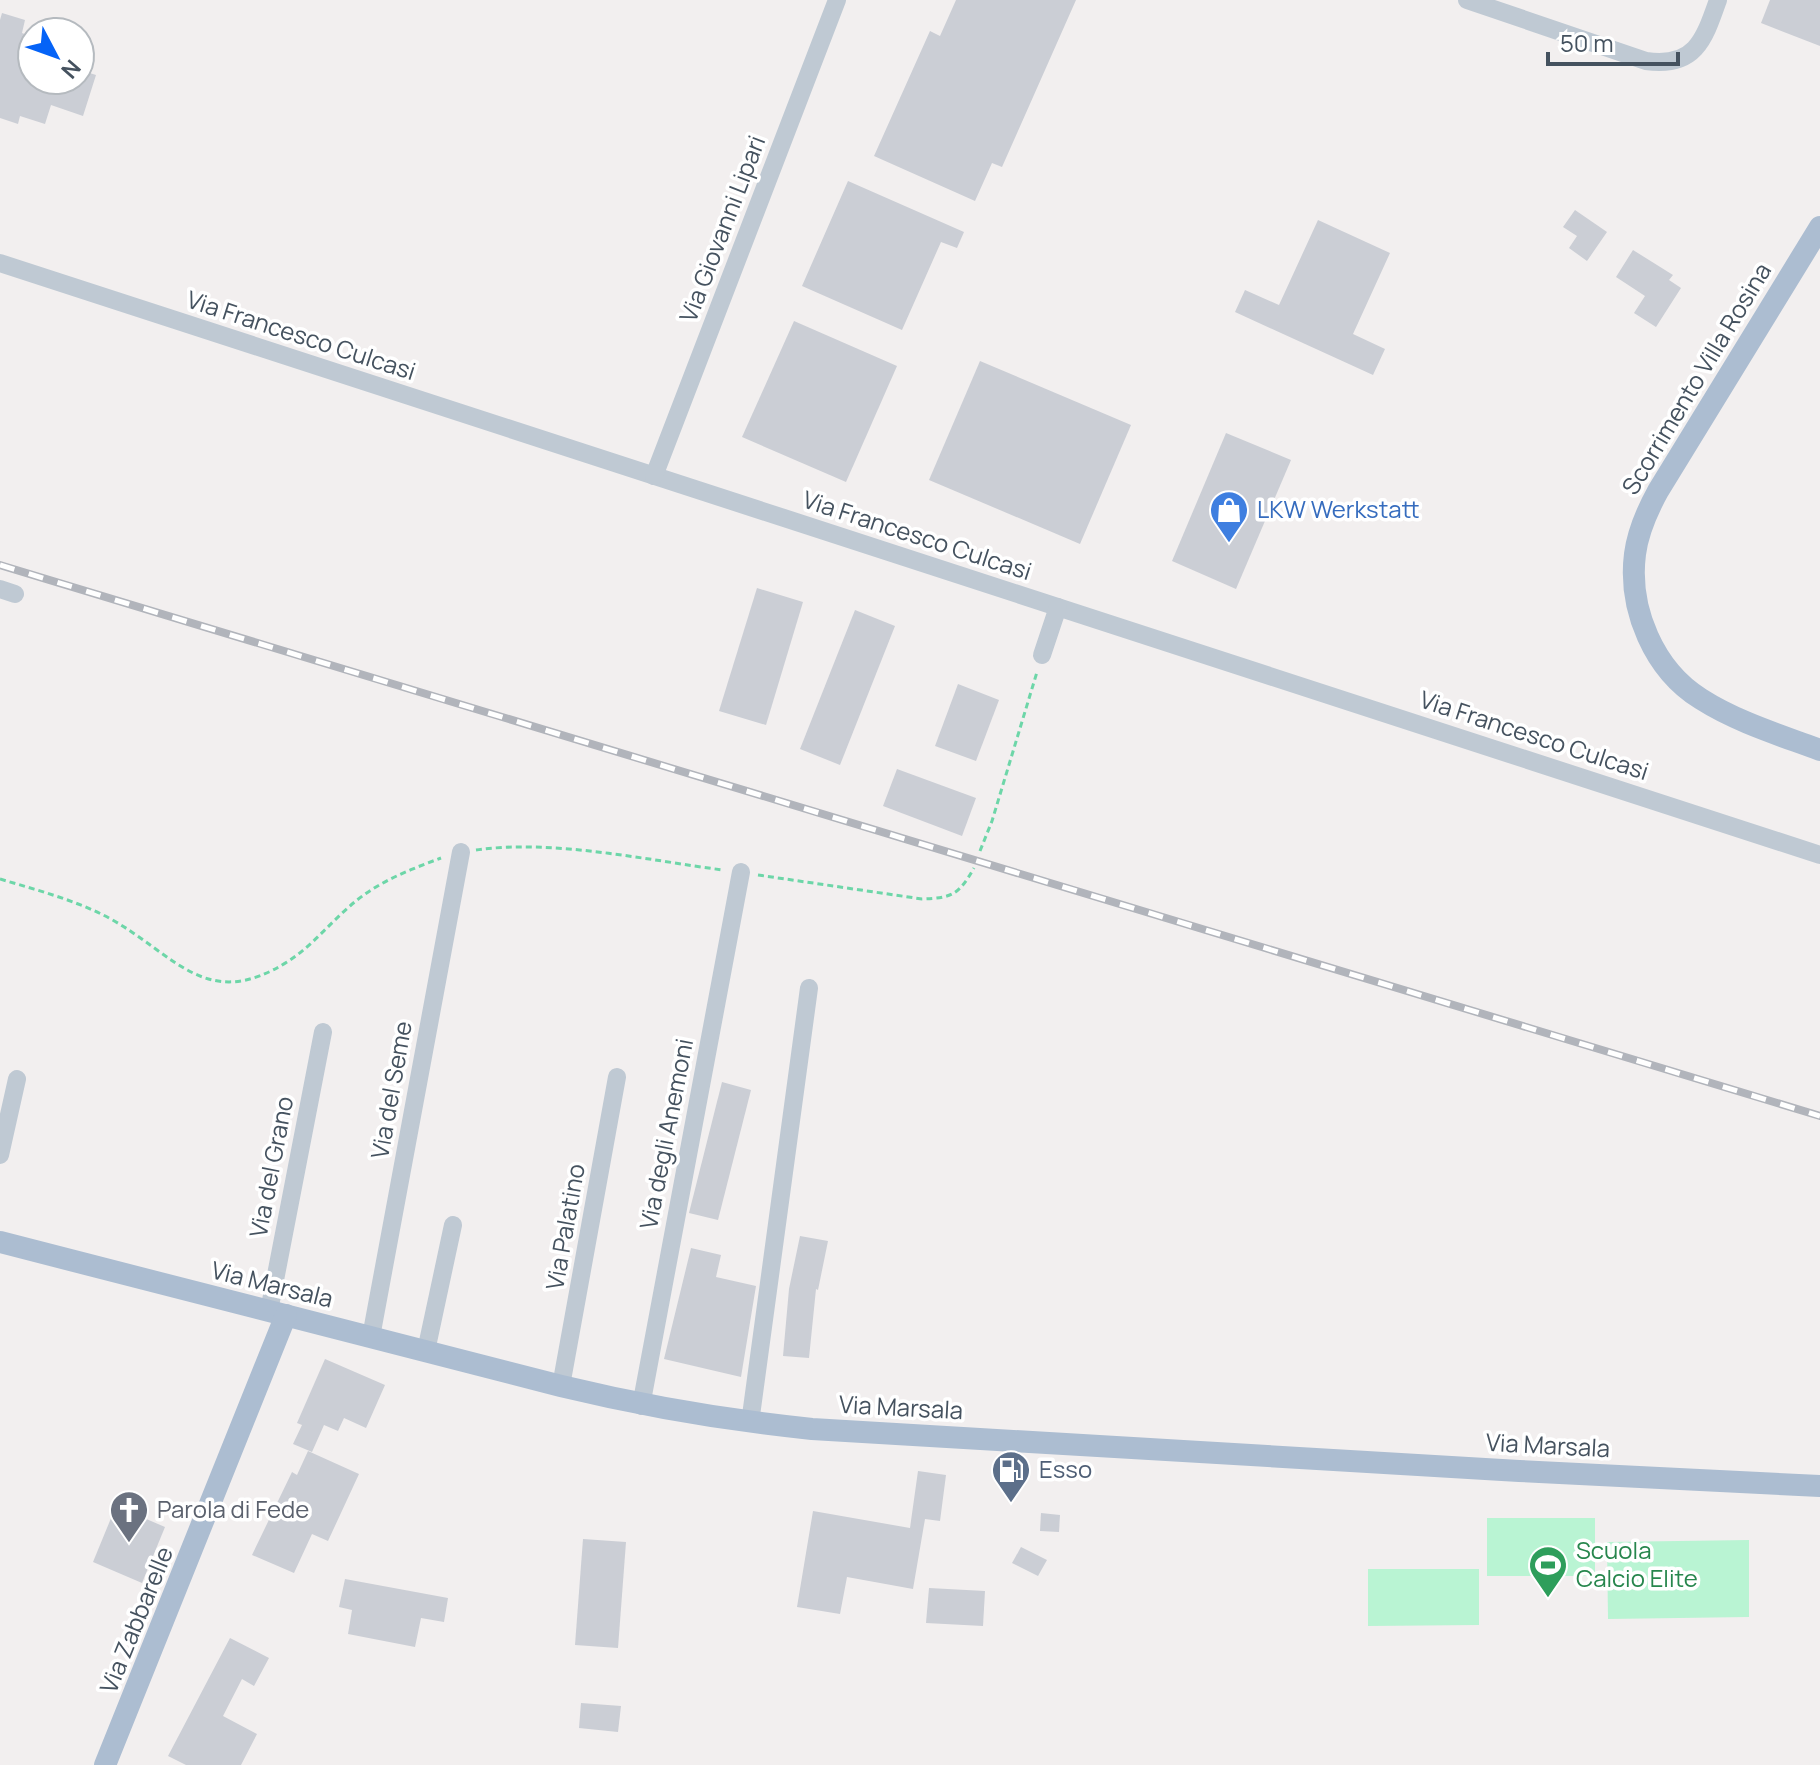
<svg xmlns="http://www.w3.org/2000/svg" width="1820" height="1765" font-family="Manrope,sans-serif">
<rect width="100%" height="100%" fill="#f2efef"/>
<g fill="#b9f4d3">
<rect x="1487" y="1518" width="108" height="58"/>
<path d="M1749,1540V1617L1608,1619L1607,1542Z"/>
<path d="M1368,1569H1479V1625L1368,1626Z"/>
</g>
<g fill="#cbced5">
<path d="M956,0H1076L1002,167L992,163L975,201L874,156L930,31L940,36Z"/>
<path d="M1770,0H1820V46L1761,23Z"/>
<path d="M2,13L25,20L22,33L32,37V80H80V70L96,75L83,116L51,105L45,124L20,116L18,124L0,118V20Z"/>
<path d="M848,181L964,232L957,248L941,242L902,330L802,286Z"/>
<path d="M1575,210L1607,232L1587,261L1569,248L1577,236L1563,227Z"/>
<path d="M1318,220L1390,253L1353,334L1385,349L1373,375L1235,312L1245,290L1279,305Z"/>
<path d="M1633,250L1673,275L1669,280L1681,288L1656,327L1634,313L1645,296L1616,277Z"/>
<path d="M794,321L897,366L846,482L742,437Z"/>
<path d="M980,361L1131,425L1080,544L929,480Z"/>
<path d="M1226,433L1291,460L1236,589L1172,561Z"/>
<path d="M757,588L803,602L766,725L719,711Z"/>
<path d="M855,610L895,626L840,765L800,749Z"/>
<path d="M958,684L999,700L976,761L935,746Z"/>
<path d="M897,769L976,798L962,836L883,806Z"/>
<path d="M722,1082L751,1090L718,1220L689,1213Z"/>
<path d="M800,1236L828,1241L818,1290L816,1289L809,1358L783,1356L789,1289Z"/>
<path d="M691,1248L721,1255L716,1277L756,1286L741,1377L664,1359Z"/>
<path d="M325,1359L385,1385L366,1428L344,1418L338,1431L324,1425L312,1452L293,1444L302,1425L297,1423Z"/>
<path d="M308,1451L359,1474L328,1541L312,1534L294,1573L252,1555L292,1472L297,1475Z"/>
<path d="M918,1471L946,1475L940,1521L925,1519L913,1589L847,1577L840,1614L797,1607L813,1511L910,1528Z"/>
<path d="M116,1506L165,1527L142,1583L93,1562Z"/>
<path d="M1041,1513L1060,1515L1059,1532L1040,1531Z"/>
<path d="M583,1539L626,1542L618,1648L575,1645Z"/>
<path d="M1021,1547L1047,1560L1038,1576L1012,1563Z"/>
<path d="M345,1579L448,1598L444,1622L421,1618L415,1647L348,1634L352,1610L339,1607Z"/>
<path d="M929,1588L985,1591L983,1626L926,1623Z"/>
<path d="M230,1638L269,1658L254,1686L242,1679L223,1716L257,1734L241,1765H186L168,1756Z"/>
<path d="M581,1703L621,1706L618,1732L579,1728Z"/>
</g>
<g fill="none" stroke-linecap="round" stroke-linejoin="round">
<g stroke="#6dd6a8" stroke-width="3" stroke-dasharray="6 4" stroke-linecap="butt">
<path d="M476,850C553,839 646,860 723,870"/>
<path d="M980,851L992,821L1037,672"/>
<path d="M758,875L922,899C953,898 959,894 974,868"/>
<path d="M0,879C37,890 75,900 109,918C175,954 206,1013 287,962C311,947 329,924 350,906C377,882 409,870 441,858"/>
</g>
<g stroke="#bfc9d3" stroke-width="18">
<path d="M1467,0L1646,61C1695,68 1704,40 1718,0"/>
<path d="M0,263L1820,855"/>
<path d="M654,476L837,0"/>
<path d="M0,589L15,594"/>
<path d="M1042,655L1058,607"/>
<path d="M0,1155L17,1079"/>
<path d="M269,1311L323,1032"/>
<path d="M371,1337L461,852"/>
<path d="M426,1351L453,1225"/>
<path d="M561,1386L617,1077"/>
<path d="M641,1406L741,872"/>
<path d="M750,1423L809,988"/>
</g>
<g stroke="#acbdd1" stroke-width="22">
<path d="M1820,227L1658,491C1647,511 1638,531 1635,554C1628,609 1654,670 1701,699C1737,722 1780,735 1820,750"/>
<path d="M0,1242L561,1386C648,1407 724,1420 812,1429L1519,1471L1820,1486"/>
<path d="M105,1765L286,1315"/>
</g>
<defs>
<path id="rail" d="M0,565L1820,1116"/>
</defs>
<use href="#rail" stroke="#b1b4bb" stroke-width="8"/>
<use href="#rail" stroke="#fff" stroke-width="5" stroke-dasharray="15" stroke-linecap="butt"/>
</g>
<defs>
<symbol id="shop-pin" viewBox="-11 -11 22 30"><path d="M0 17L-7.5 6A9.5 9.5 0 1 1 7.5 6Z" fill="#3f7fe0" stroke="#fff"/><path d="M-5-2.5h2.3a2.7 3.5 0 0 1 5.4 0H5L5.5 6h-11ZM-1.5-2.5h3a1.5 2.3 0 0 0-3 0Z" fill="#fff"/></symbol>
<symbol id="fuel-pin" viewBox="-11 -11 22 30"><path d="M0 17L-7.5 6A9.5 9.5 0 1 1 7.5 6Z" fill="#5c6f8a" stroke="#fff"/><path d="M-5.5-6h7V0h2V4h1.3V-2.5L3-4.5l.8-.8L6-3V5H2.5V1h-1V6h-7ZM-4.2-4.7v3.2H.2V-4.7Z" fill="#fff"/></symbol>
<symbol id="church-pin" viewBox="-11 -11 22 30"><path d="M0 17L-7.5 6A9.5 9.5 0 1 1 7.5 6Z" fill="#6b7280" stroke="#fff"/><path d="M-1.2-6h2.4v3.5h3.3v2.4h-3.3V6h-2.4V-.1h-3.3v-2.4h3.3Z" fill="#fff"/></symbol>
<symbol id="stadium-pin" viewBox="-11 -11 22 30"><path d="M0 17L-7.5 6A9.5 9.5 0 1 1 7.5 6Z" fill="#2e9e5b" stroke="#fff"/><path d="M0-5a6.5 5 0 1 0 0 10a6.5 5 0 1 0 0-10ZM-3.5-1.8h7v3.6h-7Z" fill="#fff"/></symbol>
</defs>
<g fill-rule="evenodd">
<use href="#shop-pin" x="1207" y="488" width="44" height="60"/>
<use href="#fuel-pin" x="989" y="1448" width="44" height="60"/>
<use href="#church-pin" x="107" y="1488" width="44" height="60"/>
<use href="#stadium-pin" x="1526" y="1543" width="44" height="60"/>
</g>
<g text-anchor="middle" stroke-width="7" stroke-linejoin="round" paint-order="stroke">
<g font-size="24" fill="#45525f" stroke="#fff">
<text transform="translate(723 229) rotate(-69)" y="8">Via Giovanni Lipari</text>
<text transform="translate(301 336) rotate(18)" y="8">Via Francesco Culcasi</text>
<text transform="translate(1697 379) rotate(-59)" y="8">Scorrimento Villa Rosina</text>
<text transform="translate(917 536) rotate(18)" y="8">Via Francesco Culcasi</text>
<text transform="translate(1534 736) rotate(18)" y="8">Via Francesco Culcasi</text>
<text transform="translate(392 1090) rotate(-80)" y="8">Via del Seme</text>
<text transform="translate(667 1134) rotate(-79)" y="8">Via degli Anemoni</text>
<text transform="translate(272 1167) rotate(-79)" y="8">Via del Grano</text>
<text transform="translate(566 1227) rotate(-80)" y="8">Via Palatino</text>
<text transform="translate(272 1285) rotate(14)" y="8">Via Marsala</text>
<text transform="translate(901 1408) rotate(3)" y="8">Via Marsala</text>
<text transform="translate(1548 1446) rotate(3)" y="8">Via Marsala</text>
<text transform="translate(137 1620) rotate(-68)" y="8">Via Zabbarelle</text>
</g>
<g font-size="24" fill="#366cbe" stroke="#fff" text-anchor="start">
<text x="1257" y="518">LKW Werkstatt</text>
</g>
<g font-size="24" fill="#4e5e75" stroke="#fff" text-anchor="start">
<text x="1039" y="1478">Esso</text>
</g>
<g font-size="24" fill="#5b616d" stroke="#fff" text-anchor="start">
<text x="157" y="1518">Parola di Fede</text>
</g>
<g font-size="24" fill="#27864d" stroke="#fff" text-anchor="start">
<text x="1576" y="1559">Scuola<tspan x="1576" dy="28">Calcio Elite</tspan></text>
</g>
</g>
<g transform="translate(56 56) rotate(131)"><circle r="38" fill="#ffffff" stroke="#b5babf" stroke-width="2"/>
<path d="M0-6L14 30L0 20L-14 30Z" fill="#0563f7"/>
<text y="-12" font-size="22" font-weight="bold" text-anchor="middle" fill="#45525f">N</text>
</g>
<path d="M1548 52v12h130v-12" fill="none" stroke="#45525f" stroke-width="4"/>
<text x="1560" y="52" font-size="24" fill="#45525f" stroke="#ffffff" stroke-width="6" paint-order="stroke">50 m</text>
</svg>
